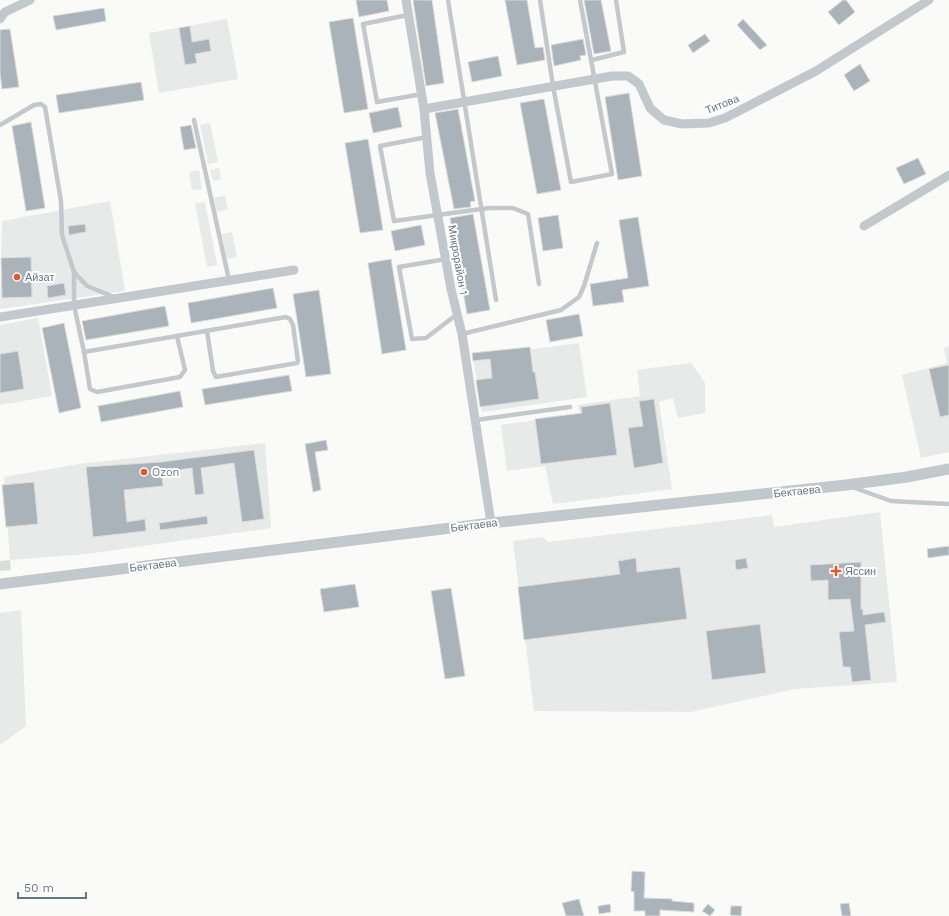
<svg xmlns="http://www.w3.org/2000/svg" width="949" height="916" font-family="'Work Sans',sans-serif">
<rect width="100%" height="100%" fill="#fafaf8"/>
<g fill="#e8e9e9">
<path d="M227,19L238,79L159,93L149,33Z"/>
<path d="M210,123L218,162L208,164L200,125Z"/>
<path d="M219,168L221,179L213,181L210,170Z"/>
<path d="M199,170L202,189L192,190L189,172Z"/>
<path d="M225,195L228,209L217,212L214,198Z"/>
<path d="M110,201L125,291L0,309L2,221Z"/>
<path d="M205,202L217,265L207,267L195,203Z"/>
<path d="M232,232L237,257L227,259L222,234Z"/>
<path d="M38,318L52,396L0,405V325Z"/>
<path d="M579,343L587,397L482,412L473,357Z"/>
<path d="M949,346V452L921,458L902,375L947,363L944,348Z"/>
<path d="M691,363L705,383V413L678,418L673,398L659,402L672,489L553,504L545,466L507,471L501,425L580,414L578,405L640,396L637,370Z"/>
<path d="M265,443L271,528L87,554L10,560L4,477L79,464Z"/>
<path d="M880,512L897,682L795,689L691,712L534,711L513,541L542,537L549,542L772,515L774,527Z"/>
<path d="M21,610L26,726L0,745V613Z"/>
</g>
<path fill="#dadfd7" d="M10,560L11,570L0,571V561Z"/>
<g fill="#aab3b9" stroke="#dcdcda">
<path d="M356,0H387L389,11L359,17Z"/>
<path d="M413,0H432L444,83L426,86Z"/>
<path d="M505,0H527L535,48L543,47L545,60L517,65Z"/>
<path d="M584,0H601L611,51L594,54Z"/>
<path d="M843,0H846L855,12L839,25L828,12Z"/>
<path d="M104,8L106,21L56,30L53,16Z"/>
<path d="M353,18L368,109L344,113L329,22Z"/>
<path d="M743,19L767,45L760,50L737,25Z"/>
<path d="M190,26L192,42L209,39L211,51L195,54L197,63L185,65L179,28Z"/>
<path d="M10,29L19,87L2,89L0,73V30Z"/>
<path d="M705,34L710,41L693,53L688,45Z"/>
<path d="M583,39L586,55L580,56L581,60L554,66L551,45Z"/>
<path d="M498,56L502,76L472,82L468,62Z"/>
<path d="M860,64L870,81L854,91L844,75Z"/>
<path d="M141,82L144,100L59,113L56,95Z"/>
<path d="M629,93L642,176L618,180L605,97Z"/>
<path d="M544,99L561,190L537,194L520,103Z"/>
<path d="M398,107L402,127L373,133L369,113Z"/>
<path d="M458,109L475,201L470,202L471,207L454,209L435,113Z"/>
<path d="M31,122L45,208L26,211L12,126Z"/>
<path d="M191,125L196,148L184,150L180,127Z"/>
<path d="M368,139L383,230L360,233L345,143Z"/>
<path d="M918,158L926,174L904,184L896,168Z"/>
<path d="M473,214L490,310L467,314L450,218Z"/>
<path d="M558,215L563,248L543,251L538,218Z"/>
<path d="M638,217L649,286L622,290L624,302L593,306L590,284L628,278L619,220Z"/>
<path d="M85,224L86,232L69,235L68,226Z"/>
<path d="M421,225L425,245L395,251L391,231Z"/>
<path d="M31,257L32,297L2,298L1,258Z"/>
<path d="M391,259L406,350L382,354L368,263Z"/>
<path d="M64,283L66,295L48,298L47,286Z"/>
<path d="M273,288L277,308L191,323L188,303Z"/>
<path d="M319,290L331,374L306,377L293,294Z"/>
<path d="M165,306L169,326L86,340L82,321Z"/>
<path d="M579,314L583,336L550,342L546,320Z"/>
<path d="M64,323L81,408L59,413L42,328Z"/>
<path d="M530,347L533,372H535L539,399L480,407L476,380L492,378L490,359L473,361L472,353Z"/>
<path d="M18,351L24,389L0,393V354Z"/>
<path d="M949,365V415L940,417L929,369Z"/>
<path d="M289,375L292,391L205,405L202,389Z"/>
<path d="M180,391L183,407L101,422L98,406Z"/>
<path d="M654,399L663,463L634,468L628,428L643,426L639,401Z"/>
<path d="M610,403L617,455L541,464L535,419L582,413L581,407Z"/>
<path d="M326,440L328,450L315,452L321,490L313,492L305,444Z"/>
<path d="M254,450L264,519L242,522L234,463L201,468L204,494L195,495L192,468L162,472L163,486L124,490L127,522L145,519L146,531L93,537L86,467L161,462Z"/>
<path d="M34,482L38,524L6,527L2,485Z"/>
<path d="M207,516L208,524L160,530L159,523Z"/>
<path d="M949,546V555L928,558L927,549Z"/>
<path d="M636,558L637,572L680,567L687,619L524,640L518,587L620,574L618,561Z"/>
<path d="M746,558L748,568L736,570L735,560Z"/>
<path d="M861,562V609H863V615L884,612L886,622L865,625L871,680L852,682L850,667H843L839,632L854,631L850,599L828,600V580L811,581L810,565Z"/>
<path d="M355,584L359,607L324,612L320,589Z"/>
<path d="M451,588L465,676L445,679L431,591Z"/>
<path d="M760,624L766,673L712,680L706,631Z"/>
<path d="M632,871L645,872L644,898L672,899V901L694,903V912L660,910V916H645V911H634V892L631,891Z"/>
<path d="M579,899L584,916H566L562,903Z"/>
<path d="M849,903L851,916H842L840,904Z"/>
<path d="M610,904L611,912L599,914L598,906Z"/>
<path d="M708,904L715,910L710,916L702,911Z"/>
<path d="M731,906H742L741,916L730,915Z"/>
</g>
<g fill="none" stroke-linecap="round" stroke-linejoin="round">
<g stroke="#c3c8cc" stroke-width="4.5">
<path d="M448,0L496,300"/>
<path d="M540,0L553,86L571,182L612,174L580,0"/>
<path d="M408,15L363,24L377,102L422,94"/>
<path d="M592,60L624,52L616,0"/>
<path d="M194,120L229,280"/>
<path d="M0,125L34,105L41,104L45,107L61,201L62,235L74,272V305L84,352L286,317L290,319L293,325L298,361L297,363L216,377L213,371L207,331"/>
<path d="M427,137L380,146L394,221L489,208H513L528,214L539,284"/>
<path d="M446,259L399,267L412,339L426,338L456,315"/>
<path d="M74,272L87,286L114,297"/>
<path d="M462,334L561,310L579,297L584,286L597,243"/>
<path d="M84,352L90,389L97,392L180,377L185,370L177,336"/>
<path d="M476,420L570,407"/>
<path d="M852,487L891,501L949,504"/>
</g>
<g stroke="#c3c8cc" stroke-width="9">
<path d="M406,0L424,109L430,173L451,289L462,334L491,523"/>
<path d="M0,19L5,12L30,0"/>
<path d="M424,109L612,76H628L639,84L650,108L664,120L682,124L709,123L725,118L816,71L929,0"/>
<path d="M864,226L949,175"/>
<path d="M0,317L294,270"/>
</g>
<path stroke="#c3c8cc" stroke-width="11" d="M0,584L491,523L846,485L907,477L949,469"/>
</g>
<g fill="#e4572e" stroke="#fff" stroke-width="1.5">
<circle cx="17" cy="277" r="4"/>
<circle cx="144" cy="472" r="4"/>
<path d="M834 565h4v4h4v4h-4v4h-4v-4h-4v-4h4z"/>
</g>
<g text-anchor="middle" stroke-width="4" stroke-linejoin="round" paint-order="stroke">
<g font-size="11" fill="#657683" stroke="#fff">
<text transform="translate(722 104) rotate(-22)" y="4">Титова</text>
<text transform="translate(458 260) rotate(80)" y="4">Микрорайон 1</text>
<text transform="translate(797 491) rotate(-6)" y="4">Бектаева</text>
<text transform="translate(474 525) rotate(-7)" y="4">Бектаева</text>
<text transform="translate(153 565) rotate(-7)" y="4">Бектаева</text>
</g>
<g font-size="11" fill="#657683" stroke="#fff" text-anchor="start">
<text x="25" y="281">Айзат</text>
<text x="152" y="476">Ozon</text>
<text x="845" y="575">Яссин</text>
</g>
</g>
<path d="M18 892v6h68v-6" fill="none" stroke="#657683" stroke-width="2"/>
<text x="24" y="892" font-size="12" fill="#657683" stroke="#ffffff" stroke-width="3" paint-order="stroke">50 m</text>
</svg>
